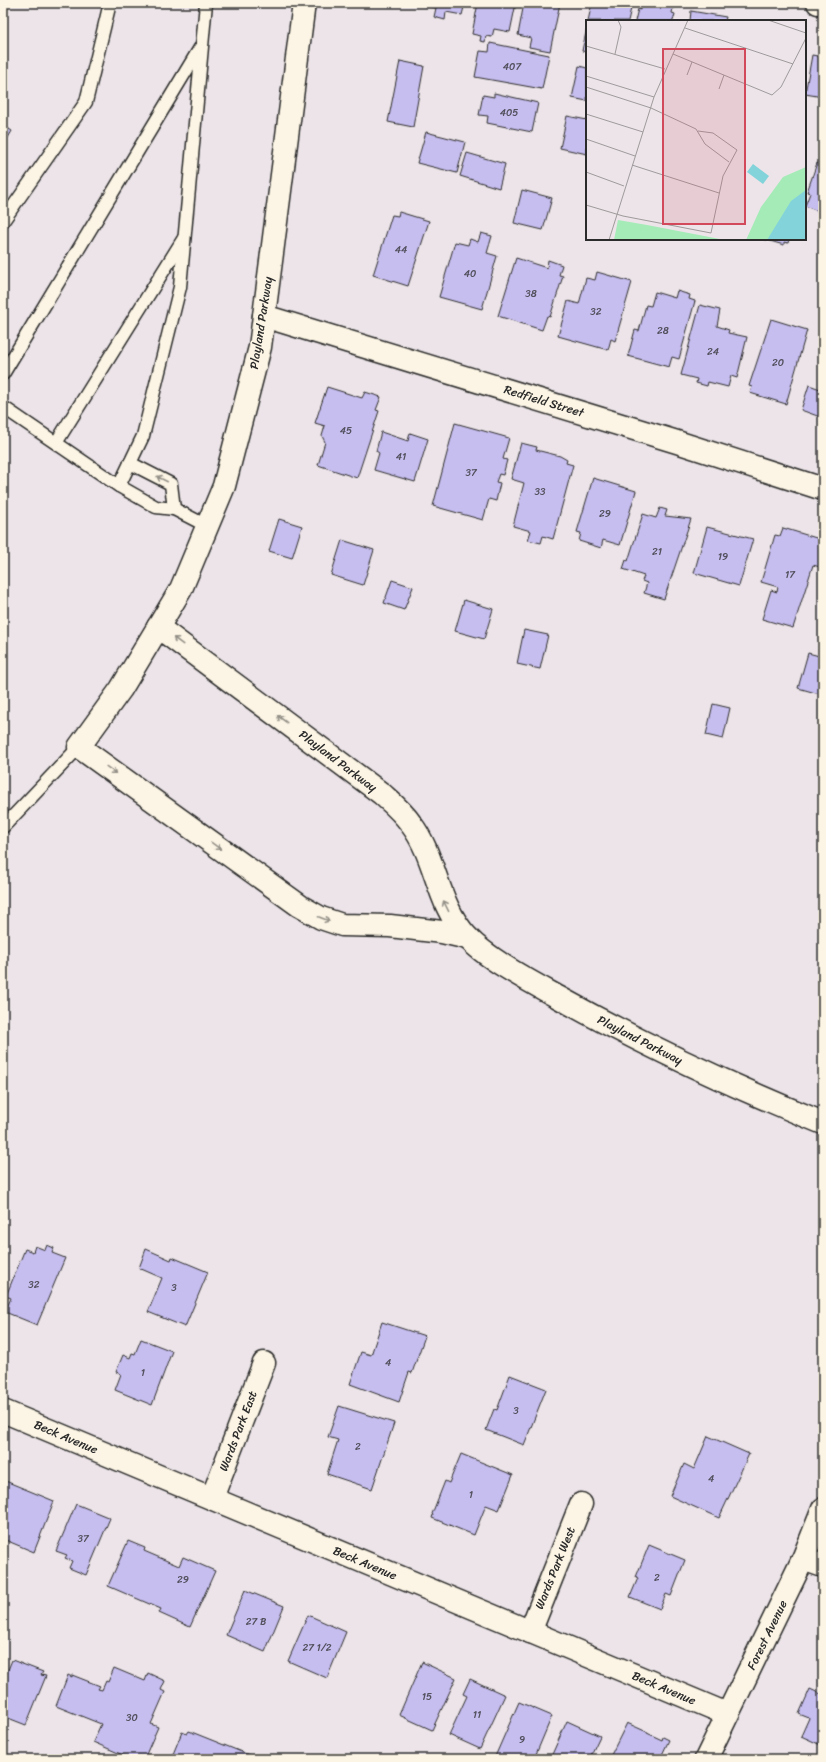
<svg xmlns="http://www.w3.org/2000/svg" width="826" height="1762" font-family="Sriracha,sans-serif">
<rect width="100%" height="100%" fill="#ece4e8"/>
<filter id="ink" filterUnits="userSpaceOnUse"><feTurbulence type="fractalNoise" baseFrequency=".025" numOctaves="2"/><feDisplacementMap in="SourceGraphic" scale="8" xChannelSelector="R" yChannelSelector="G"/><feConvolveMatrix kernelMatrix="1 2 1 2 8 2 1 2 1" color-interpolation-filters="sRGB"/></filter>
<g filter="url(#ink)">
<g fill="#c7bef0" stroke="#2b2b2b">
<path d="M425,3H465L462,15L446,12L445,20L434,17L436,8L424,6Z"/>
<path d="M478,3H516L510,32L494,29L492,37L486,36L485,42L480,41L481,36L472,34Z"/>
<path d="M524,3H560L550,51L529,47L531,38L518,35Z"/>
<path d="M592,3L632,4L628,21H588Z"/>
<path d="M642,3H674L672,13L675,14L673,21H635L638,9L640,10Z"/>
<path d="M691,11L726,17L725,21H690Z"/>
<path d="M587,27V52L582,51Z"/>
<path d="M490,43L549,55L542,89L475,77L480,51L489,52Z"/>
<path d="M812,55L823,57V97L805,94Z"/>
<path d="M400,61L424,66L413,127L388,122Z"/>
<path d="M579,66L587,68V101L572,98Z"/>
<path d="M494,93L538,103L532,132L487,123L488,116L479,115L483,95L494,97Z"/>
<path d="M567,116L587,120V154L560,148Z"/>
<path d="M3,125L12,131L3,146Z"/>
<path d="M426,132L465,142L457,173L417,163Z"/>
<path d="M467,153L505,164L499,188L460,176Z"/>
<path d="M817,163L823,165V213L805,206L810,193L807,192Z"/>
<path d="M522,190L552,198L543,230L514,223Z"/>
<path d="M399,212L429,221L408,286L373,275L392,215L398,216Z"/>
<path d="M481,233L492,236L487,253L497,256L482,309L439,297L455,242L468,245L470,239L478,242Z"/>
<path d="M763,239H789L788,243L784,242V245Z"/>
<path d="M516,258L547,268L548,260L562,265L559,275L563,276L550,317L547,316L542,330L498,316Z"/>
<path d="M597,272L632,282L615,341L611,339L608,350L558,336L568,301L579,304L586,278L595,280Z"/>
<path d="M677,291L690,295L689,299L695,301L679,359L672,357L669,367L628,356L635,330L639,331L646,305L651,306L655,292L675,298Z"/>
<path d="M700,305L720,310L717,326L729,330L728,333L747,337L737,378L731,376L728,387L708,382L707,386L696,383L697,379L681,375Z"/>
<path d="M771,319L807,330L786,404L750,393L752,387L749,386Z"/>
<path d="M809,385L823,390V418L801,410Z"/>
<path d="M327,387L362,398L365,392L381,397L376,410L379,411L357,478L318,465L325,442L322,436L325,426L315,423Z"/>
<path d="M455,423L509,438L503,459L507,460L503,475L499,474L496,482L500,483L496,501L489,499L483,520L433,506Z"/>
<path d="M381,432L408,441L410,433L428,439L415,482L374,470L379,453L376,451Z"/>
<path d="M521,443L537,447L536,450L560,456L567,460L566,463L573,465L553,539L543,536L541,543L528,540L531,531L513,526L524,483L511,479Z"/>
<path d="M593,478L636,491L620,545L603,540L601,548L579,541L581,533L577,532Z"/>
<path d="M660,508L667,510L665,516L691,519L664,599L644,593L647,583L642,581L644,576L623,569L626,560L628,561L643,514L656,518Z"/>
<path d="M279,519L302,526L292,558L269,551Z"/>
<path d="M707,527L753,539L739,586L694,573Z"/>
<path d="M783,528L823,540V558L820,567L813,565L793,628L762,619L771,590L777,592L778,587L761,582L775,535L780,536Z"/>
<path d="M342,540L374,550L363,585L331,575Z"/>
<path d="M392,580L413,587L404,610L384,603Z"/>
<path d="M464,600L493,609L484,639L455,631Z"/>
<path d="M524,630L548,635L540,669L517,664Z"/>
<path d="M808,653L823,657V695L798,688Z"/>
<path d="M713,704L730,708L723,739L706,735Z"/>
<path d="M47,1245L54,1248L52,1253L65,1258L37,1325L5,1312L11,1298L6,1296L25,1249L33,1252L35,1246L45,1250Z"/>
<path d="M146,1249L171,1260L172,1257L208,1272L185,1327L148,1312L162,1278L139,1268Z"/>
<path d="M382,1322L425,1336L412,1373L409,1372L399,1402L350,1384L361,1352L371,1355Z"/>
<path d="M141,1339L172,1351L152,1405L115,1390L121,1374L116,1372L123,1355L130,1358L132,1353L135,1354Z"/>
<path d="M510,1375L546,1389L524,1445L486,1430L494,1409L497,1410Z"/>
<path d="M339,1406L394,1423L372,1489L327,1474L338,1440L328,1437Z"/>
<path d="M708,1436L749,1454L719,1518L670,1496L684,1464L694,1469Z"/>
<path d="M461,1454L513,1475L499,1510L486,1505L474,1535L432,1518L433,1515L432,1514L445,1481L449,1483Z"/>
<path d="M3,1480L54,1501L34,1552L3,1539Z"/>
<path d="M76,1504L110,1518L86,1575L69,1568L72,1561L65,1558L67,1555L56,1551Z"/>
<path d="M128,1541L145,1548L144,1551L179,1566L183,1557L215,1571L190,1627L159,1613L161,1609L108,1586Z"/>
<path d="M649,1545L685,1560L671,1596L666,1594L660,1609L630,1597L638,1578L636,1577Z"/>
<path d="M245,1590L284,1606L265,1652L226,1635Z"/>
<path d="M308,1615L346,1632L327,1678L288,1661Z"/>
<path d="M12,1660L43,1672L41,1675L46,1676L26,1725L3,1716V1682Z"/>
<path d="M422,1662L456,1678L432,1730L399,1715Z"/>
<path d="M114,1668L145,1681L148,1673L165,1681L161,1690L165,1692L151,1724L158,1727L144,1759H132L93,1742L101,1724L56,1706L68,1675L72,1677V1675L100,1686L98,1689L102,1690L106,1681L108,1682Z"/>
<path d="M470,1679L505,1695L480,1749L449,1735L467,1696L463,1694Z"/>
<path d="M810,1689L823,1695V1746L801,1736L809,1718L799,1714Z"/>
<path d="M519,1702L552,1716L534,1759H494Z"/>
<path d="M567,1721L600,1736L589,1759H550Z"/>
<path d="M627,1723L647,1732V1733L662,1740L663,1737L669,1740L660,1759H609Z"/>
<path d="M189,1731L259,1759H171L182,1732L187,1734Z"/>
</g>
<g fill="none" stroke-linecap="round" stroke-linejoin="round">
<defs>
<g id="service">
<path d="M3,221L86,102L110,3"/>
<path d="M3,374L200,48"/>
<path d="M3,407L119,486L156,507L174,509L207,526"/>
<path d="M56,443L184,238"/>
<path d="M130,463L171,484L174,509"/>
<path d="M119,486L143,436L180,287L206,3"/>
<path d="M3,827L79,747"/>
</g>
<g id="minor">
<path d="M304,3L260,347L224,486L181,589L121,689L79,747L300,906L321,918L342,925L390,926L442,932L468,938"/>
<path d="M818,3L823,4"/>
<path d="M264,316L677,442L823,489"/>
<path d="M158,627L382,794C392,803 403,812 411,824C437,858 436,903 467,937C487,959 531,982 558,997C644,1045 732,1086 823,1123"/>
<path d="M3,1411L727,1714"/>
<path d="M212,1498L264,1363"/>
<path d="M803,1559L823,1566"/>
<path d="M530,1632L581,1504"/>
</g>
<path id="tertiary" d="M706,1759L803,1559L823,1509"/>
</defs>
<use href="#service" stroke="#2b2b2b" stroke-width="15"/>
<use href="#minor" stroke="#2b2b2b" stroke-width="25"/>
<use href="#tertiary" stroke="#2b2b2b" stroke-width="25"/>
<use href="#service" stroke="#fcf5e5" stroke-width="12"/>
<use href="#minor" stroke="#fcf5e5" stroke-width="22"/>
<use href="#tertiary" stroke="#fcf5e5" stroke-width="22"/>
</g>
<defs><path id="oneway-shaft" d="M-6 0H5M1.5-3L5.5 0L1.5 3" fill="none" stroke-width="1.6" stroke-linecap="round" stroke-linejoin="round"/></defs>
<g stroke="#949088">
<use href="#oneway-shaft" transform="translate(162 479) rotate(-153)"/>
<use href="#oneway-shaft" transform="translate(178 641) rotate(-143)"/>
<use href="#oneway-shaft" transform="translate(282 719) rotate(-143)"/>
<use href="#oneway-shaft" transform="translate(111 770) rotate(36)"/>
<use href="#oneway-shaft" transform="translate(216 846) rotate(36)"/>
<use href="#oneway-shaft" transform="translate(446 906) rotate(-116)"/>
<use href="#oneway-shaft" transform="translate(324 919) rotate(21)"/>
</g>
</g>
<g text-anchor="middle" stroke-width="3.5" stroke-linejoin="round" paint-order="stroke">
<g font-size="10" fill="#52505c">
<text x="512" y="70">407</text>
<text x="509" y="116">405</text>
<text x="401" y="253">44</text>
<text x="470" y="277">40</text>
<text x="531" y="297">38</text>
<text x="596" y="315">32</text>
<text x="663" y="334">28</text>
<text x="713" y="355">24</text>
<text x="778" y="366">20</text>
<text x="346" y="434">45</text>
<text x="401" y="460">41</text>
<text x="471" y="476">37</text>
<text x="540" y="495">33</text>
<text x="605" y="517">29</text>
<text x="657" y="555">21</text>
<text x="723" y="560">19</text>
<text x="790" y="578">17</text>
<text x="34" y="1288">32</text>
<text x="174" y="1291">3</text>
<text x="388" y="1366">4</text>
<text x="143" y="1376">1</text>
<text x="516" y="1414">3</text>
<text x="358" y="1450">2</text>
<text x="711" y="1482">4</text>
<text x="471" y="1498">1</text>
<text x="83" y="1542">37</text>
<text x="657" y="1581">2</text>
<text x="183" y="1583">29</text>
<text x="256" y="1625">27 B</text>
<text x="317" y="1651">27 1/2</text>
<text x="427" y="1700">15</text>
<text x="477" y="1718">11</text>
<text x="132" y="1721">30</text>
<text x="522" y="1743">9</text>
</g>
<g font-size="12" fill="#2b2b2b" stroke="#fcf5e5">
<text transform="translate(261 323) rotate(-81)" y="4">Playland Parkway</text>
<text transform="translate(544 401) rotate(17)" y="4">Redfield Street</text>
<text transform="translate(338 761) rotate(37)" y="4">Playland Parkway</text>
<text transform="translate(640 1040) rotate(27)" y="4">Playland Parkway</text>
<text transform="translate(238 1431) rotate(-69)" y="4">Wards Park East</text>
<text transform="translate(66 1437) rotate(23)" y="4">Beck Avenue</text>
<text transform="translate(365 1563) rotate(23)" y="4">Beck Avenue</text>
<text transform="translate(555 1568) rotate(-68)" y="4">Wards Park West</text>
<text transform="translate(767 1635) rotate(-64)" y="4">Forest Avenue</text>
<text transform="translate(664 1688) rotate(23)" y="4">Beck Avenue</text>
</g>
</g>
<g transform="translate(586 20)">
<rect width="220" height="220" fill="#ece4e8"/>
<path d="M220,147V220H160L175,187L197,157ZM32,200L61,205L139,220H28Z" fill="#a4ebb8"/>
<path d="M167,144L183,156L177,164L161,152ZM220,170V220H181L205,181Z" fill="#82d3da"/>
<path fill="none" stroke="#9f9a9c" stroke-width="1" d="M182,0L220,13M99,8L207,44M0,26L79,49M29,34L35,7L32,0M87,34L186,75L195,67L220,18M101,55L106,42M0,56L68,77M0,67L65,88M133,69L138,55M65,88L110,109L119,124L143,142M0,94L57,112M0,119L49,136M46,145L133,173M0,152L38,166M0,185L37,196L125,213L137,156L151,130L127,113L112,111M23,220L68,77L102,0"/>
<path fill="#d1495b" fill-opacity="0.15" stroke="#d1495b" stroke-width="2" d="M77,29H159V204H77Z"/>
<rect width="220" height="220" fill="none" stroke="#2b2b2b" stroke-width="2"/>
</g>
<rect width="826" height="1762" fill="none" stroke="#fcf5e5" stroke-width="16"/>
<rect x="8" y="8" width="810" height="1746" fill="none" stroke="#2b2b2b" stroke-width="1.5" filter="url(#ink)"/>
</svg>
